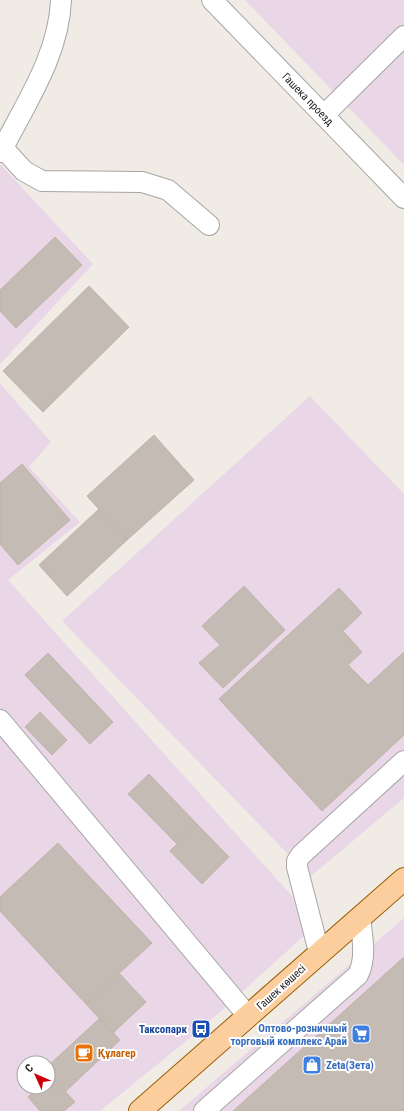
<svg xmlns="http://www.w3.org/2000/svg" width="404" height="1111" font-family="'Roboto Condensed',sans-serif">
<rect width="100%" height="100%" fill="#f0ece5"/>
<g fill="#e9d7e7" fill-rule="evenodd">
<path d="M245,0H404V165Z"/>
<path d="M0,164L93,264L0,364Z"/>
<path d="M0,383L51,442L29,467L80,522L8,580L317,924L201,1029L100,1111H0ZM24,1063H48V1087H24Z"/>
<path d="M310,396L404,494V798L310,877L62,621Z"/>
<path d="M404,918V1111H179Z"/>
</g>
<g fill="#c5bbb5" stroke="#c2b2a8">
<path d="M55,237L82,265L16,328L0,311V290Z"/>
<path d="M89,286L129,327L43,412L3,371Z"/>
<path d="M154,435L194,480L127,540L87,496Z"/>
<path d="M22,464L70,520L18,565L0,544V483Z"/>
<path d="M99,509L127,540L67,596L39,565Z"/>
<path d="M244,586L285,630L223,688L199,663L220,645L202,626Z"/>
<path d="M339,588L362,613L343,631L362,652L348,665L368,685L404,652V735L322,811L219,699Z"/>
<path d="M48,653L113,722L90,744L25,675Z"/>
<path d="M40,712L67,740L52,755L25,727Z"/>
<path d="M149,774L197,824L177,844L128,794Z"/>
<path d="M197,824L229,857L202,884L170,851Z"/>
<path d="M58,843L152,943L86,1004L0,911V897Z"/>
<path d="M404,957V1111H233Z"/>
<path d="M119,973L146,1002L113,1033L86,1004Z"/>
<path d="M100,1018L120,1040L65,1092L48,1073V1066Z"/>
<path d="M51,1076L75,1102L64,1111H40L28,1097L39,1087H48V1078Z"/>
</g>
<g fill="none" stroke-linecap="round" stroke-linejoin="round">
<defs>
<g id="minor">
<path d="M212,0L404,198"/>
<path d="M324,115L404,36"/>
<path d="M3,148L24,171L42,181L142,182L168,190L209,225"/>
<path d="M0,152L3,148C27,101 59,54 61,0"/>
<path d="M0,720L248,1016"/>
<path d="M319,952L297,867V861L301,855L404,761"/>
<path d="M204,1111L358,975C367,957 362,936 360,917"/>
</g>
<path id="major" d="M140,1111L404,879"/>
</defs>
<use href="#minor" stroke="#a6a6a6" stroke-width="22"/>
<use href="#major" stroke="#9a5e00" stroke-width="24"/>
<use href="#minor" stroke="#fff" stroke-width="20"/>
<use href="#major" stroke="#fcce9e" stroke-width="22"/>
</g>
<defs>
<symbol id="bus-square" viewBox="-11 -11 22 22"><rect x="-9" y="-9" width="18" height="18" rx="4" fill="#1a4fb4" stroke="#fff"/><path d="M-5-6H5V4H4V6H2V4H-2V6H-4V4H-5ZM-3.5-4V0h7V-4ZM-3.5 1.2v1.5H-2V1.2ZM2 1.2v1.5H3.5V1.2Z" fill="#fff"/></symbol>
<symbol id="supermarket-square" viewBox="-11 -11 22 22"><rect x="-9" y="-9" width="18" height="18" rx="4" fill="#3f7fe0" stroke="#fff"/><path d="M-6-5.5h2.5l.6 2H6L4.5 2H-2.5L-4.4-4H-6ZM-1.5 3.2a1.3 1.3 0 1 0 .1 0ZM3 3.2a1.3 1.3 0 1 0 .1 0Z" fill="#fff"/></symbol>
<symbol id="cafe-square" viewBox="-11 -11 22 22"><rect x="-9" y="-9" width="18" height="18" rx="4" fill="#e8710a" stroke="#fff"/><path d="M-5.5-4.5H6V0H3Q3 3.5 0 3.5H-2.5Q-5.5 3.5-5.5 0ZM3-3.2v2h1.7v-2ZM-6 4.5H4V6H-6Z" fill="#fff"/></symbol>
<symbol id="shop-square" viewBox="-11 -11 22 22"><rect x="-9" y="-9" width="18" height="18" rx="4" fill="#3f7fe0" stroke="#fff"/><path d="M-5-2.5h2.3a2.7 3.5 0 0 1 5.4 0H5L5.5 6h-11ZM-1.5-2.5h3a1.5 2.3 0 0 0-3 0Z" fill="#fff"/></symbol>
</defs>
<g fill-rule="evenodd">
<use href="#bus-square" x="190" y="1018" width="22" height="22"/>
<use href="#supermarket-square" x="350" y="1023" width="22" height="22"/>
<use href="#cafe-square" x="73" y="1042" width="22" height="22"/>
<use href="#shop-square" x="301" y="1054" width="22" height="22"/>
</g>
<g text-anchor="middle" stroke-width="4" stroke-linejoin="round" paint-order="stroke">
<g font-size="11" fill="#1f1f1f" stroke="#fff">
<text transform="translate(308 99) rotate(46)" y="4">Гашека проезд</text>
<text transform="translate(281 987) rotate(-42)" y="4">Гашек көшесі</text>
</g>
<g font-size="11" font-weight="bold" fill="#366cbe" stroke="#fff" text-anchor="end">
<text x="347" y="1032">Оптово-розничный<tspan x="347" dy="13">торговый комплекс Арай</tspan></text>
<text x="326" y="1069" text-anchor="start">Zeta(Зета)</text>
</g>
<g font-size="11" font-weight="bold" fill="#164399" stroke="#fff" text-anchor="end">
<text x="187" y="1033">Таксопарк</text>
</g>
<g font-size="11" font-weight="bold" fill="#c56008" stroke="#fff" text-anchor="start">
<text x="98" y="1057">Құлагер</text>
</g>
</g>
<g transform="translate(36 1075) rotate(315)"><circle r="19" fill="#ffffff" stroke="#a5a5a5"/>
<path d="M0-3L7 15L0 10L-7 15Z" fill="#ce000c"/>
<text y="-6" font-size="11" font-weight="bold" text-anchor="middle" fill="#1f1f1f">С</text>
</g>
</svg>
